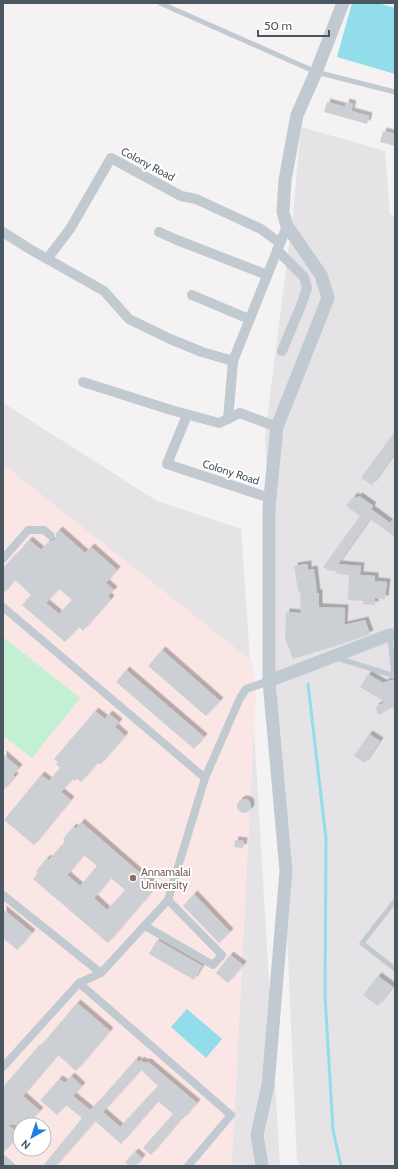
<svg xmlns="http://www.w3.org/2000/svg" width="398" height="1169" font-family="Cabin,sans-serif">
<defs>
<filter id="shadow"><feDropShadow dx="3.5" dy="-3.5" stdDeviation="0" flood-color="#0004"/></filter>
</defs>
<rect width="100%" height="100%" fill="#f4f2f2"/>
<g fill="#e5e3e5" fill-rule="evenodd">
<path d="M301,127L385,151L390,214L395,216V1166H300L297,1161L265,436L293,214Z"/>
<path d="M3,403L157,501L241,529L248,630L280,1166H3ZM20,1125H44V1149H20Z"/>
</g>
<path fill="#fbe6e6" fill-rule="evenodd" d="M3,464L252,661L256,691L232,1166H3ZM20,1125H44V1149H20Z"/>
<path fill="#c3efd2" d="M3,637L80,698L32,758L3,736Z"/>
<g fill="#92ddeb">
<path d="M352,3H378L395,8V74L337,57Z"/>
<path d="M187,1009L222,1039L206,1058L171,1027Z"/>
</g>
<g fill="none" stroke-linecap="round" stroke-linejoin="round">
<path stroke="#92ddeb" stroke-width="3" d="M308,684L326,839L325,996L333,1130L341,1166"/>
</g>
<g fill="#ccd0d4" fill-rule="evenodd" filter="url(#shadow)">
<path d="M327,102L345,107L346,102L353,104L351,111L369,116L367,124L324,112Z"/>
<path d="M383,131L395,134V146L380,142Z"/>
<path d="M395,431V453L372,485L361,478Z"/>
<path d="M354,496L357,498L359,496L373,506L371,509L390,523L395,516V537L370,519L338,564L361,566L360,575L375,576V581L387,582L385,599L375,598V605L363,604V601L348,600L349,575L337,574L336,571L328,570L323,567L360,516L346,506Z"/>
<path d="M59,530L85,553L91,547L117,570L106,583L114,590L108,596L111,599L83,631L79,627L65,642L22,605L31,595L15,580L3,594V568L14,556H15L29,540L41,550L49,541H52L55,540L56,537V533ZM59,589L72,600L59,614L46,603Z"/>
<path d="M308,564V570L314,569L317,593H319V607L345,608L344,625L365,620L370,634L342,644L293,659L285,638L286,612L301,613L300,591H298L294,566Z"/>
<path d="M162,650L220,701L206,716L148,666Z"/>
<path d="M126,670L204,737L194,749L116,682Z"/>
<path d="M368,674L383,683L391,680L395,681V709L393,707L379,715L375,707L385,702L360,687Z"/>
<path d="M95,711L105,719L109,714L119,722L115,727L125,736L100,765L98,762L81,782L77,779L75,781L73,779L61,792L71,800L34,845L4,820L41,775L49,781L60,768L56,764L58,762L54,759Z"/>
<path d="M369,734L380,741L365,763L354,756Z"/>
<path d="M3,754L19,768L13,775L15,777L3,791Z"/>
<circle cx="244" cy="806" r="7"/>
<path d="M81,822L156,887L108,943L33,879L38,873L36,871L47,858L49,860L60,847L65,841L63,839L73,827L76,829ZM84,855L97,866L80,886L67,875ZM111,878L125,890L107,910L94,898Z"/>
<path d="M235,840L244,841L243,848L234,847Z"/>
<path d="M194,894L230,932L219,943L183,906Z"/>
<path d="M3,909L32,933L17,950L3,938Z"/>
<path d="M157,940L202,966L194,980L149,954Z"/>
<path d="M230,955L243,965L228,983L216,973Z"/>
<path d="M378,976L393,987L378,1006L363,995Z"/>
<path d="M77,1003L110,1031L76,1071L58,1055L23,1096L40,1111L27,1125H8L19,1134L3,1153V1087L37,1048L38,1049Z"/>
<path d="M136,1059L139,1062L141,1060L143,1062H148L197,1103L183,1119L182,1118L151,1155L143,1148L173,1114L158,1101L121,1144L95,1121L56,1166H43L82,1118L66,1105L57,1115L40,1100L47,1093L59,1079L65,1083L71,1076L82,1086L73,1096L90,1110L101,1099ZM141,1070L158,1086L120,1127L103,1112Z"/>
<path d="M135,1152L142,1158L136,1166H130L125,1162Z"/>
</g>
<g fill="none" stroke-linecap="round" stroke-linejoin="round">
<g stroke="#c1cad1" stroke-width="5">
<path d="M160,3L316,72L395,92"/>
<path d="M390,636L394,677"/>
<path d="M337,658L395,676"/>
<path d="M395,901L362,943L395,969"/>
</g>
<g stroke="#c1cad1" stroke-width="8">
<path d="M3,559L28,530H44L51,536"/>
<path d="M3,607L205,778"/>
<path d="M3,895L101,973"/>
<path d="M145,926L213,965L222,955L168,900"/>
<path d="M79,983L231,1115L188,1166"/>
<path d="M3,1067L79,983L101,973L168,900L205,778L240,698L246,689L269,681"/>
<path d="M3,1159L11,1166"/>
</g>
<g stroke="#c1cad1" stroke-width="10">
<path d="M3,232L28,248L104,291L129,319L170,339L202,352L233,361L287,226"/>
<path d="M159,232L177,240L267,275"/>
<path d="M277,250L304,277L307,288L302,303L282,351"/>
<path d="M47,259L70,229L111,158L181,196L196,199L261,229L280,243"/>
<path d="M192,295L249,319"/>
<path d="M83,382L171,410L219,423L240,413L277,427"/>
<path d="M187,415L167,464L270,498"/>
<path d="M228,419L233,361"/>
</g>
<g stroke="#c1cad1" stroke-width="13">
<path d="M269,681L389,635H395"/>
<path d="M262,1166L257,1135L268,1085L286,871L269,681V508L277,427L328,298L321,275L287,226L283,212L285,180L297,115L316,72L343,3"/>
</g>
</g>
<circle fill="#8d6e63" stroke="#fff" stroke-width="1.5" cx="133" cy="878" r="4"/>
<g text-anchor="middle" stroke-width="4" stroke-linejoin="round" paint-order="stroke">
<g font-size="11" fill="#4a5760" stroke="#fff">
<text transform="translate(148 164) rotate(28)" y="4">Colony Road</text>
<text transform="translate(231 472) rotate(18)" y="4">Colony Road</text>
</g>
<g font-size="11" fill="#785e54" stroke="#fff" text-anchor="start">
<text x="141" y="876">Annamalai<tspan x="141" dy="13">University</tspan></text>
</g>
</g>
<rect width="398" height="1169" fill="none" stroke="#4a5760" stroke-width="8"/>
<g transform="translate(32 1137) rotate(219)"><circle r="19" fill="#ffffff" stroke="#b7bcbf"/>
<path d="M0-3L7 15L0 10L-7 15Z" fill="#1f7ee1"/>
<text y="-6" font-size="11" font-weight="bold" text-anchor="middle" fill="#4a5760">N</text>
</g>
<path d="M258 30v6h71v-6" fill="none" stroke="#4a5760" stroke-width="2"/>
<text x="264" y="30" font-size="12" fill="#4a5760" stroke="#ffffff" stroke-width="3" paint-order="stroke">50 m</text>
</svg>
